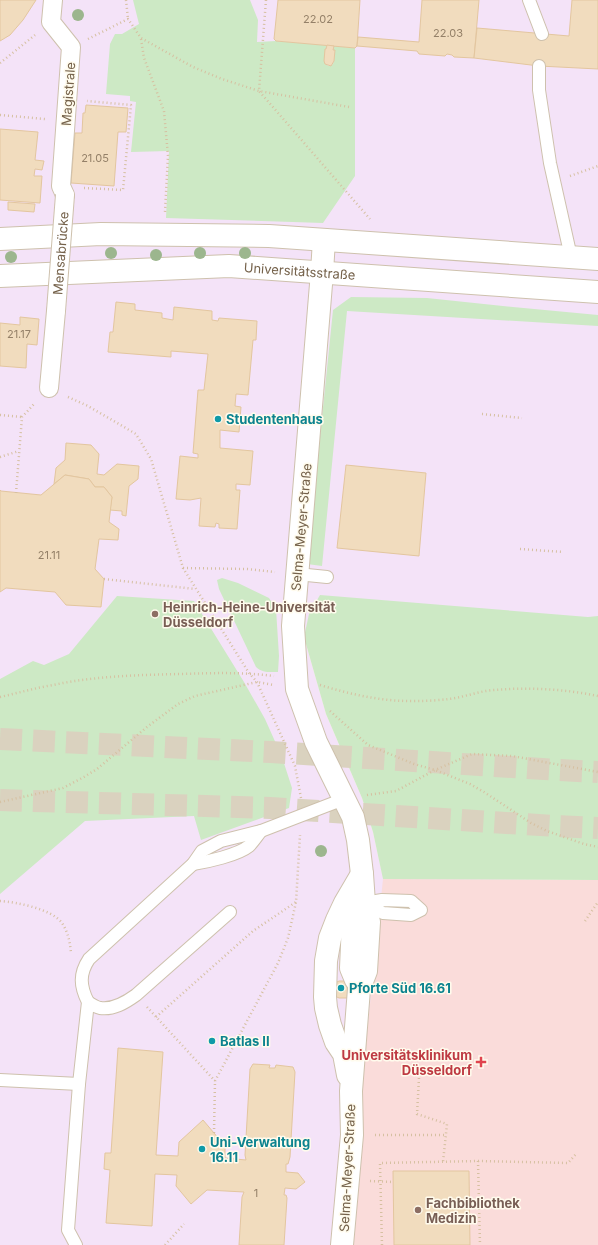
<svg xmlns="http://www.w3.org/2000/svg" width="598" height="1245" font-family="Inter,sans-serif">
<rect width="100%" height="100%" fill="#fcf8e6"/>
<path fill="#f4e3f8" d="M0,0H598V626H593L313,602L304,637L326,714L362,798L373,832L383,878L598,880V1245H0Z"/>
<path fill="#fadcda" d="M383,879L598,880V1245H345Z"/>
<g fill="#cde9c5">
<path d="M133,0H250L258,20L257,42L276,41L327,45L326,49L325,50V64L329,66L333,64L335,51L333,50L334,46L355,48V176L323,223L166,218L169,151L131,152L136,102L130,101V96L106,94L110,44L115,34H122L139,24Z"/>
<path d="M351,297L427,298L513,307L598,315V326L347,311L322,566L307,564L333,310Z"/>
<path d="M222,578L238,583L269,598L276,609L279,656L278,672C270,672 262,673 256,667L219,589L217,580Z"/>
<path d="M320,595L588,617L598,616V880L383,879L373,832L362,798L326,714L304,637L309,614Z"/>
<path d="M117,596L194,601L244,682L265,719L282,757L292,788L289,808L201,840L194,816L85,821L0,894V679L33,661L44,665L69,654Z"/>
</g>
<g fill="#f1dcbe" stroke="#e3c69f">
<path d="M0,0H36L23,20L10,35L0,41Z"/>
<path d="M278,0H360L357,46L355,48L276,41L274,39Z"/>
<path d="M422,0H479L474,58L454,57L452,55L447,54L445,56L419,54L417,51L357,46L358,37L419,42Z"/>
<path d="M572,0H598V69L539,66L474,58L477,28L569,36Z"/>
<path d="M327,45L334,46L333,50H335L334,61L331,66L325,64L324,61L325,49H326Z"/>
<path d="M86,105L128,108L126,132H118L114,186L71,183L75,133H82L83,113H85Z"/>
<path d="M0,129L38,132L35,160L44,161L42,170L35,169L34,176H42L40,203L0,200Z"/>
<path d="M8,202L35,204L34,212L8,210Z"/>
<path d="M116,302L135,304V310L162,313V318L173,320L174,307L212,311V320L218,321L219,318L257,321L256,340H253L248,395L236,394L235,406L241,407L239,432L220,430V448L253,451L250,485L236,484V490H240L237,529L219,528V524L216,523L215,527L199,526L201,498L190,500L176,499L180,456L198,458V454L193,453L198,390H204L208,354L171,351V357L108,352L110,332H113Z"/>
<path d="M20,317L39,319L37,345L27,344L26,368L0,366V323L20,325Z"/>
<path d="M66,443L91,445L99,454L97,474L104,475L117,464L139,466L138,479L129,486L126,516L122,515V511L110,510L112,497L104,487H95L89,479L65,475L54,484L56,468L65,460Z"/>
<path d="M346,465L426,473L419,556L337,548Z"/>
<path d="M65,475L89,479L95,487H104L112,497L109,522L119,529L118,540L99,539L95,569L104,579L101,607L66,605L55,592L6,588L0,592V490L1,491L41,495Z"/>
<path d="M339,981H349L348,998H339L335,996V983Z"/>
<path d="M118,1048L163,1052L156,1155L178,1156L179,1142L203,1120L225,1146V1158L246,1160L245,1155L250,1069L253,1064L270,1065L269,1068H275L276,1065L293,1067L295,1072L290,1157L288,1164H286V1172L298,1173L305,1182L296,1189L285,1188L284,1195H286L287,1198L284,1245H239L242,1197L244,1192L207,1190L191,1204L176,1186L177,1175L155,1174L152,1226L106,1223L110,1170L104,1169L105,1153H111Z"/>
<path d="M393,1171H469L470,1245H394Z"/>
</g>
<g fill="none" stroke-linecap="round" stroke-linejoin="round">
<g stroke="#dad2bf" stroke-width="22" stroke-dasharray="22 11" stroke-linecap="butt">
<path d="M0,739L271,752L559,770L598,772"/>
<path d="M0,800L270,808L555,826L598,828"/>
</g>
<defs>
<g id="service">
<path d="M529,0L542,34"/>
<path d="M539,66V90L550,163L571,257"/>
<path d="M297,574L327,577"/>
<path d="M193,864C207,862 238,855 249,846C253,842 257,836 261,831"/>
<path d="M382,900L411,901L421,910L411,915L383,913L364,903Z"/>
<path d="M88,1002C91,1004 96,1007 100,1008C113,1010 125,1003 136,995L230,912"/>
<path d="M0,1080L79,1084"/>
<path d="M76,1245L68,1230L79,1084L88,1002C80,986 79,974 89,959L193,864L202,851L221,841L261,831L344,799"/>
</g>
<g id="pedestrian">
<path d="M53,0L51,22L71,47L61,186L65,195"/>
<path d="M49,388L56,311"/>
</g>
<g id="minor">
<path d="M324,240L322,272L293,626L297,689L316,742L353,817L358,840L362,874L364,903L369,922L366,971L359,989L351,1091L352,1135L342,1245"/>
<path d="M356,980L351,968L353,923L364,903"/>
<path d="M348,1075L344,1054L336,1042L330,1025L326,1008L325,997L326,961L330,938L337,920L345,903L362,874"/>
</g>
<g id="tertiary">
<path d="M0,239L101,234L269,236L598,259"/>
<path id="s1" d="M0,276L229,266L598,292"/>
</g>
</defs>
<use href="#service" stroke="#cec1ad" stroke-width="14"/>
<use href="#pedestrian" stroke="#cec1ad" stroke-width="20"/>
<use href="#minor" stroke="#cec1ad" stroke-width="24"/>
<use href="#tertiary" stroke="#cec1ad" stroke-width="24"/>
<g stroke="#d6c0a1" stroke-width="2.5" stroke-dasharray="1 3" stroke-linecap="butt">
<path d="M126,0L128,19"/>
<path d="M266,0L259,91L370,219"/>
<path d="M88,39L128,19L141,38L193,67L222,79L259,91L349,107"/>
<path d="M141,39L144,58L164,111L168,156L165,212"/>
<path d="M0,63L35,35"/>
<path d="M0,115L45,119"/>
<path d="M570,176L598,166"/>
<path d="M84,188L123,190L131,105L87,101"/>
<path d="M68,397L88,406L136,434L151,459L183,568L249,673L257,682L295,766L301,798"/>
<path d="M482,414L522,418"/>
<path d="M0,415L22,417"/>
<path d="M0,457L19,451"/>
<path d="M16,493L22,417L35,403"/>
<path d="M520,549L563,552"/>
<path d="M183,568L247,569L275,572"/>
<path d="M104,579L195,589"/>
<path d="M320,685C353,695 384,702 419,701C429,701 440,700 449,699C465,697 479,691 494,690C528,687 565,689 598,696"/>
<path d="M0,697C18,693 35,688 53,685C95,676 138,675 180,674C213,673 242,672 274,676"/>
<path d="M330,711L368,745L414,764L435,770L470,784L484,792L531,823L547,831L584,844L598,847"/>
<path d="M367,795L396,791L435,770L472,754L512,756L598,772"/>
<path d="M0,802L63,788L84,777L97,769L147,727L178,704L195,696L257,682L274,685"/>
<path d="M0,901C16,902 52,909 62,923C68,932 70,942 71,953"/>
<path d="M585,921L598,902"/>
<path d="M147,1007L215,1081"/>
<path d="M156,1017L253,931L296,902"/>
<path d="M419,1078L417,1114L447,1124L443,1162"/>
<path d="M214,1133L215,1081L278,963L288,938L296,902L300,835"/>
<path d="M375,1135H446"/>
<path d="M478,1161L480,1245"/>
<path d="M370,1181L393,1182"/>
<path d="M165,1245L184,1224"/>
<path d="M382,1245L380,1163L478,1161L568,1163L576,1154"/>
</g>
<use href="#service" stroke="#fff" stroke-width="12"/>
<use href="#pedestrian" stroke="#fff" stroke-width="18"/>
<use href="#minor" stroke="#fff" stroke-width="22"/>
<use href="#tertiary" stroke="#fff" stroke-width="22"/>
<defs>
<g id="pedestrian-bridge">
<path id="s2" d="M56,311L65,195"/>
</g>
</defs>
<use href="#pedestrian-bridge" stroke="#cec1ad" stroke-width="20" stroke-linecap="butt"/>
<use href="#pedestrian-bridge" stroke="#fff" stroke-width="18"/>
</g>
<g fill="#9cb68e">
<circle cx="78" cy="15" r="6"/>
<circle cx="111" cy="253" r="6"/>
<circle cx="200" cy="253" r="6"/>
<circle cx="245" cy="253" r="6"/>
<circle cx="156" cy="255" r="6"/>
<circle cx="11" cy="257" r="6"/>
<circle cx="321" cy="851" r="6"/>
</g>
<g fill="#0f9aa8" stroke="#fffbed" stroke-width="1.5">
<circle cx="218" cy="419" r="4"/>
<circle cx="341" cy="988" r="4"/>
<circle cx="212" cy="1041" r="4"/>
<circle cx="202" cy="1149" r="4"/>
</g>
<g fill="#8d6e63" stroke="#fffbed" stroke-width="1.5">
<circle cx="155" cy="614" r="4"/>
<circle cx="418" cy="1210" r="4"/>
</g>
<path fill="#e0444e" stroke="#fffbed" stroke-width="1.5" d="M479 1056h4v4h4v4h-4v4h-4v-4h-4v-4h4z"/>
<g text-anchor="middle" stroke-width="3" stroke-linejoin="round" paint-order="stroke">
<g font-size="11" fill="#948068">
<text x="318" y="23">22.02</text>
<text x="448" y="37">22.03</text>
<text x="95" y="162">21.05</text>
<text x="19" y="338">21.17</text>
<text x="49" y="559">21.11</text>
<text x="256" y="1197">1</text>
</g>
<g font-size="13" fill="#75624b" stroke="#fffbed">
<text transform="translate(68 94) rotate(-86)" y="5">Magistrale</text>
<text dy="5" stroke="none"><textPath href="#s2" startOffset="58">Mensabrücke</textPath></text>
<text dy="5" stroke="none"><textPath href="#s1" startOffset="300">Universitätsstraße</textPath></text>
<text transform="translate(301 527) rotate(-85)" y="5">Selma-Meyer-Straße</text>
<text transform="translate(347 1168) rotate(-87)" y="5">Selma-Meyer-Straße</text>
</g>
<g font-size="13" font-weight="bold" fill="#0d838f" stroke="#fffbed" text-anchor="start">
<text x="226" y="424">Studentenhaus</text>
<text x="349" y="993">Pforte Süd 16.61</text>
<text x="220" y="1046">Batlas II</text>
<text x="210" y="1147">Uni-Verwaltung<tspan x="210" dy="15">16.11</tspan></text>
</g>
<g font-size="13" font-weight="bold" fill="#785e54" stroke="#fffbed" text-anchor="start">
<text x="163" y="612">Heinrich-Heine-Universität<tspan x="163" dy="15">Düsseldorf</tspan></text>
<text x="426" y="1208">Fachbibliothek<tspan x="426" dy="15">Medizin</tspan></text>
</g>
<g font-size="13" font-weight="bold" fill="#be3a42" stroke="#fffbed" text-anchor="end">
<text x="472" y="1060">Universitätsklinikum<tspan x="472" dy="15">Düsseldorf</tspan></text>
</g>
</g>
</svg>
